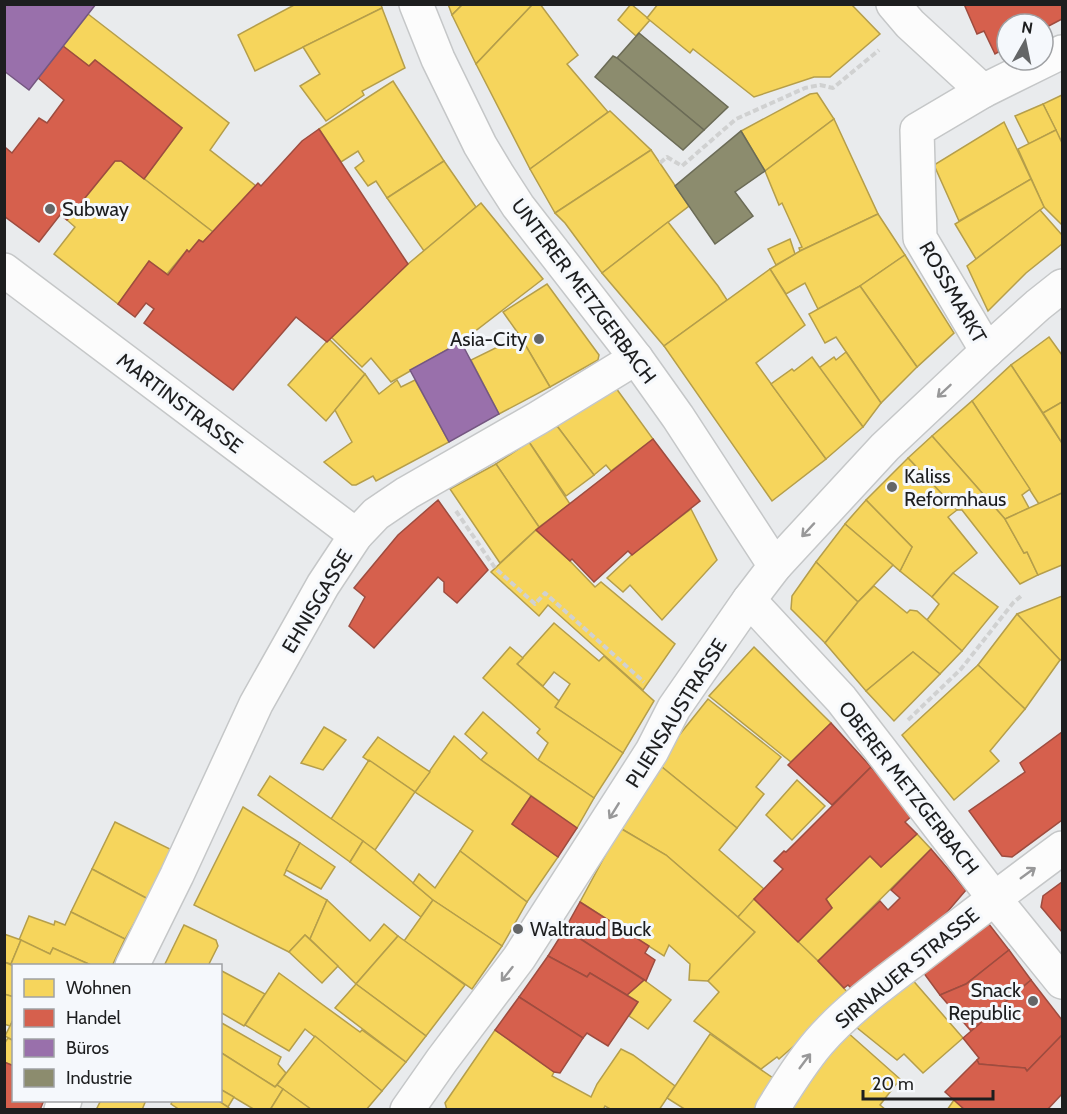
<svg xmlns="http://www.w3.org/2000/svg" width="1067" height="1114" font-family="Cabin,sans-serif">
<rect width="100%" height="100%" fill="#e9ebed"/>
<g fill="#f6d55c" stroke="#b59e4a" stroke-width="1.5">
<path d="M296,4H381L382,8L255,71L238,35Z"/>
<path d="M448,4H463L452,15Z"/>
<path d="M463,4H533L476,64L452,15Z"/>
<path d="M533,4H540L578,55L567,64L608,112L530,169L476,64Z"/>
<path d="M631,4L650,20L636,36L618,20Z"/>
<path d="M658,4H851L880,34L830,77H814L754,97L693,49L690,53L647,18Z"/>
<path d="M382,8L405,68L362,91L364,95L326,121L300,86L320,74L303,47Z"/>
<path d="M88,14L229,123L210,150L256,186L213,232L144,179L182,128L95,60L89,66L63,46Z"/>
<path d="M393,81L444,161L387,198L376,181L368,186L355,168L364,161L358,151L341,162L319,129Z"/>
<path d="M817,93L834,119L765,171L741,131L810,94Z"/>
<path d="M1062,95V143L1043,104Z"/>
<path d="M1043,104L1056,130L1029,144L1015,116Z"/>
<path d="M610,111L651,150L555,213L530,169Z"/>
<path d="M834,119L878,214L800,251L799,248L802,247L782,203L779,205L765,171Z"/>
<path d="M1004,122L1031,179L959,221L934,165Z"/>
<path d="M1056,130L1062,143V225L1044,207L1018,149Z"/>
<path d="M651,150L689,206L602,273L565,223L555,213Z"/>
<path d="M115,161H121L213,232L203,242L199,240L189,252L187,250L167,274L149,261L118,304L54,254L75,227L67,220Z"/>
<path d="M444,161L476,207L424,251L387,198Z"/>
<path d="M1031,179L1044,207L976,259L955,224Z"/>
<path d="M481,203L543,279L461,342L391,382L371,358L362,367L331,337L408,264Z"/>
<path d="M1040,210L1062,235V244L1026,273L988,311L967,266Z"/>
<path d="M878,214L905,255L860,286L818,309L805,283L786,294L770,269L800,251Z"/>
<path d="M668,222L718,286L727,300L664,346L602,273Z"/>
<path d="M790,239L795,254L776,265L768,249Z"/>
<path d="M905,255L954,333L917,367L860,286Z"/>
<path d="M770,269L805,325L756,363L826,459L772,501L664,346Z"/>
<path d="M547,284L599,355L598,360L550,387L520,336L503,312Z"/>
<path d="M860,286L917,367L881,403L836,337L825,343L809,314Z"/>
<path d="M520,336L550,387L499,414L471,360Z"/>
<path d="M1049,337L1062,355V402L1043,413L1011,365Z"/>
<path d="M329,339L365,374L326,421L288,385Z"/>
<path d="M846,352L881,403L863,427L819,368L834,357L836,360Z"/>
<path d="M812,357L863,427L826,459L771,384L792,369L794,371Z"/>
<path d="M1011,365L1062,443V493L1039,504L972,401Z"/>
<path d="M365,374L379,394L397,380L401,387L415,380L449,442L376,481L373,476L356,485H352L324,462L352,442L335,410Z"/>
<path d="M613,384L653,439L611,471L606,465L594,475L557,426Z"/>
<path d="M972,401L1030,489L1022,495L1029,508L1005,519L932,436Z"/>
<path d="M1062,402V443L1043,413Z"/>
<path d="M557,426L594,475L566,496L529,442Z"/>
<path d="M932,436L1005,519L1024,553L1027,552L1038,575L1020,584L962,510H957L908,458Z"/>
<path d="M529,442L570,504L539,527L496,464Z"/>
<path d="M908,458L957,510L948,517L977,553L953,573L932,597L900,571L912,547L866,500Z"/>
<path d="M496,464L539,527L500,563L450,489Z"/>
<path d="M1062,493V565L1038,575L1027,552L1024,553L1005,519Z"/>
<path d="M866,500L912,547L900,571L845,524Z"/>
<path d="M691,509L717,560L662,620L630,585L623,592L607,578L637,550Z"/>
<path d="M845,524L893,565L858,602L816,562Z"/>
<path d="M536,530L570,561L595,587L601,582L675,644L643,690L548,605L539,616L491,572Z"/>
<path d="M816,562L858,602L825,643L791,609L792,596Z"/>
<path d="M953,573L998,607L962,651L927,620L939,604L932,597Z"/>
<path d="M874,586L907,613L910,610L917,611L962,651L940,674L913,652L866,691L825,643L858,602Z"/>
<path d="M1062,596V659L1060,660L1017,614Z"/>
<path d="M1017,614L1060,660L1025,709L978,665Z"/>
<path d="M554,623L599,661L604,656L654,701L623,753L555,707L570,684L554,672L543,686L517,664Z"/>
<path d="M510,647L523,658L517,664L559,701L555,707L623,753L594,798L538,760L548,743L537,733L540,729L483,678Z"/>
<path d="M754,647L831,723L791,762L709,696Z"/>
<path d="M913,652L940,674L894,721L866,691Z"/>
<path d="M978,665L1025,709L990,751L999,761L954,800L902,735Z"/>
<path d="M708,699L781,757L756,787L764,794L737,828L657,763Z"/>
<path d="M483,712L538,760L594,798L577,828L481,760L487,753L465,734Z"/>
<path d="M324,727L346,740L323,770L301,763Z"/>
<path d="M454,736L481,760L531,796L512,824L558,857L527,902L460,851L473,831L415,792Z"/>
<path d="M378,737L430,772L415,792L363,757Z"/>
<path d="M369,760L415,792L375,850L331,819Z"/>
<path d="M657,763L737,828L719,850L764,889L738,917L666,855L620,828Z"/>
<path d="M270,776L363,841L350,862L258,795Z"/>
<path d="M797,780L825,806L792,840L766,815Z"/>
<path d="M243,807L300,843L284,875L327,900L310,939L305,935L289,952L194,905Z"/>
<path d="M115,822L172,850L148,899L92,869Z"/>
<path d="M620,828L666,855L755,932L708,981L689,980L690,964L669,945L664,956L580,902Z"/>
<path d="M917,834L931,849L818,961L798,942L832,908L826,899L870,856L881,867Z"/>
<path d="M363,841L375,850L433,900L421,917L350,862Z"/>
<path d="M300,843L335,867L321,889L286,870Z"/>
<path d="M460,851L527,902L502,946L433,900L413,883L419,874L435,888Z"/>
<path d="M92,869L148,899L125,939L71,912Z"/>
<path d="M754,899L818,961L851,996L779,1059L777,1057L761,1069L694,1021L719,992L708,981L755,932L738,917Z"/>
<path d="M327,900L370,941L384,924L398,936L356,984L310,939Z"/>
<path d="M433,900L502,946L472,989L404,941Z"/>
<path d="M71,912L125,939L112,966H93L53,948L50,954L19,940L29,916L54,925L55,921L65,925Z"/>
<path d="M184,925L216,940L218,946L209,964L212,966H164Z"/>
<path d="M4,934L21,940L11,964L4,962Z"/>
<path d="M305,935L338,966L322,983L289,952Z"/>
<path d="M398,936L465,985L426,1036L356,984Z"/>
<path d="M21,940L50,954L53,948L93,966H14L11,964Z"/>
<path d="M4,962L14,966V997L4,994Z"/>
<path d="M220,970L265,994L244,1026L220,1012Z"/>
<path d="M279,973L360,1032L362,1030L406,1062L382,1091L305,1029L289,1051L245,1025Z"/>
<path d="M910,977L963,1038L923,1073L904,1054L897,1060L856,1027Z"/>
<path d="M644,980L671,1000L648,1029L629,1016L638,1002L627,995Z"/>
<path d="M356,984L426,1036L406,1062L335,1008Z"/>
<path d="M4,994L14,997V1018L10,1026L4,1024Z"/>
<path d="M14,1018V1041L5,1036Z"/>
<path d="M220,1022L281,1057L278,1064L286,1073L275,1087L220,1052Z"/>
<path d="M495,1030L554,1072L552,1076L591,1097L597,1084L621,1049L633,1055L675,1086L659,1110H612L605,1106L603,1110H447L445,1103Z"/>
<path d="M847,1032L900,1079L880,1105L886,1110H789L821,1058Z"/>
<path d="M710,1034L773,1078L754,1110H686L667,1098Z"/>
<path d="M315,1036L382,1091L366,1110H312L277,1085Z"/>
<path d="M8,1038L14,1041V1066L4,1062V1044Z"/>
<path d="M220,1052L275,1087L277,1085L283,1089L270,1110H255L220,1089Z"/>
<path d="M220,1089L234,1097L228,1107L217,1100H220Z"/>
<path d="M283,1089L312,1110H270Z"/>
<path d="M101,1100H146L142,1110H96Z"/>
<path d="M173,1100H217L232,1110H180L171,1104Z"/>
<path d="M954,1100L965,1110H947Z"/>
</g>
<g fill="#d6604d" stroke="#9e4c3f" stroke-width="1.5">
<path d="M964,4H1062V19L1043,29V24H1007V47L995,54L984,31L977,34Z"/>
<path d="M63,46L89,66L95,60L182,128L144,179L121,161H115L67,220L60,215L39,242L4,216V150L6,148L12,153L39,118L47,123L64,100L38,78Z"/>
<path d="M319,129L408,264L327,342L296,317L233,390L144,323L154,309L146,303L135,317L118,304L149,261L168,275L187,250L189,252L199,240L203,242L258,183L261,186L302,141Z"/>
<path d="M653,439L700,501L632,555L628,551L594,582L572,559L570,561L536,530Z"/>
<path d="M438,500L488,570L457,603L444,592V582L438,577L374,648L349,626L365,597L354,588L398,535Z"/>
<path d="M831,723L871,767L832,805L788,765Z"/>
<path d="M1062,732V820L1012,857L1002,856L969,811L1025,772L1020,763Z"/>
<path d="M871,767L914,814L905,822L917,834L881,867L870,856L826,899L832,908L798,942L754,899L783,869L774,861L784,851L786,852Z"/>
<path d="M531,796L577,828L558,857L512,824Z"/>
<path d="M931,849L966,890L931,931L854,991L848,985L844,988L818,961L880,901L888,910L900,898L891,890Z"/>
<path d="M1062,882V932L1041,907L1043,896Z"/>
<path d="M580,902L649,946L645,953L655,960L646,981L565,929Z"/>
<path d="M985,919L1009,950L966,984L940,995L920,968Z"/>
<path d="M565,929L644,980L627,995L590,973L587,977L548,956Z"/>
<path d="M1009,950L1031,980L971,1031L940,995L966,984Z"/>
<path d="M548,956L587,977L590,973L638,1002L608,1046L587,1033L583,1038L519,997Z"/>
<path d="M1031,980L1062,1020V1035L1027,1071L1025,1068L979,1064L977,1060L979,1058L963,1038Z"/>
<path d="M519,997L583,1038L560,1073L554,1072L495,1030Z"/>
<path d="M1062,1035V1094L1047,1110H965L945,1092L977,1060L979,1064L1025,1068L1027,1071Z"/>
<path d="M4,1062L14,1066V1100H44L40,1110H4Z"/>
</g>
<g fill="#9970ab" stroke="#745781" stroke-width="1.5">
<path d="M4,4H96L29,90L4,71Z"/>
<path d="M461,342L499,414L449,442L410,370Z"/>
</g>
<g fill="#8c8c6e" stroke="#6b6b56" stroke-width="1.5">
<path d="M639,33L728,107L704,130L617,58Z"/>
<path d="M613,56L617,58L704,130L683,150L595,77Z"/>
<path d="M741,131L765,171L735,192L753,216L715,244L675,186Z"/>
</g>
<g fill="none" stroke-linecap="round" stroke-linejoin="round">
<defs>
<g id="street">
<path d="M416,4L438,59L480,145L498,175L518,206L636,358L678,417L775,566"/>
<path d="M893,4L910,24L983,91L1062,52"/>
<path d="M983,91L917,130L920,238L987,351"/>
<path d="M4,270L356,535"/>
<path d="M749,600L841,699L879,748L994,898L1062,982"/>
<path d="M132,966L177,875L256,704L323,585L356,535L376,514L407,493L538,418L636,358"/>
<path d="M61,1110L65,1100"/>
<path d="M407,1110L442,1060L519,958L652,751L674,708L749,600L775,566L885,447L987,351L1038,305L1062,286"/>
<path d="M772,1110C787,1086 801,1063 819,1042C846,1011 880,986 913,961C962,923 1012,885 1062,848"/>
</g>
</defs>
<use href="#street" stroke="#c5c7c8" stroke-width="36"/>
<g stroke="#d0d1d1" stroke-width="4" stroke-dasharray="6 3" stroke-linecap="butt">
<path d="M660,163L667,157L682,166L736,119L805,88L820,85L833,88L879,50"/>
<path d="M456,511L495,568L535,604L545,593L644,682"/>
<path d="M908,720L961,669L1013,603L1021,596"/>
</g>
<use href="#street" stroke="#fcfcfc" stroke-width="33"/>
</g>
<defs><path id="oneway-shaft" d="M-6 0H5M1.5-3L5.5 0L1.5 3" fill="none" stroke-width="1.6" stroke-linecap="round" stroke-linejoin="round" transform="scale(1.5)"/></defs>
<g stroke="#989899">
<use href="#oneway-shaft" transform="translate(944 391) rotate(137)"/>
<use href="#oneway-shaft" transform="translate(808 530) rotate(133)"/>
<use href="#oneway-shaft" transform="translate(614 811) rotate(122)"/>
<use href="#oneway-shaft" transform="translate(1028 873) rotate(-36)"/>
<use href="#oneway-shaft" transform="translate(507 974) rotate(128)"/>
<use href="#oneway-shaft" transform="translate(805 1061) rotate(-53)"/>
</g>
<g fill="#646667" stroke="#f5f8fc" stroke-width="2">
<circle cx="50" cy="209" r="6"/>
<circle cx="539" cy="339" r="6"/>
<circle cx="892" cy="487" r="6"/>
<circle cx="518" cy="929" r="6"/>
<circle cx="1033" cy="1001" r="6"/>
</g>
<g text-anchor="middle" stroke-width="6" stroke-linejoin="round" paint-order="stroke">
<g font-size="20" fill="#1d1e1f" stroke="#f5f8fc" text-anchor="start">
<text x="62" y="216">Subway</text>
<text x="527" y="346" text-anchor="end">Asia-City</text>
<text x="904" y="483">Kaliss<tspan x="904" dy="23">Reformhaus</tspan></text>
<text x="530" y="936">Waltraud Buck</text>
<text x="1021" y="997" text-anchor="end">Snack<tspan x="1021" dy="23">Republic</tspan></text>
</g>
<g font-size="20" fill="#1d1e1f" stroke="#f5f8fc">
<text transform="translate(584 291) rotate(53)" y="7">UNTERER METZGERBACH</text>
<text transform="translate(953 292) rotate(60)" y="7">ROSSMARKT</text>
<text transform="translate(180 403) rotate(37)" y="7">MARTINSTRASSE</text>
<text transform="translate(317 601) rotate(-59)" y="7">EHNISGASSE</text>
<text transform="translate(676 713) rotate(-58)" y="7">PLIENSAUSTRASSE</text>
<text transform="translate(909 788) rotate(52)" y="7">OBERER METZGERBACH</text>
<text transform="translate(907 968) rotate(-39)" y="7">SIRNAUER STRASSE</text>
</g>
</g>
<rect width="1067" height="1114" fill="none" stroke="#1d1e1f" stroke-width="12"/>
<rect x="12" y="964" width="210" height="138" fill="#f5f8fc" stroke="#9fa1a4" stroke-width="1.5"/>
<rect x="24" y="979" width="30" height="18" fill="#f6d55c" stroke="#9fa1a4" stroke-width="1.5"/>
<text x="66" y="994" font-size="18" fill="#1d1e1f">Wohnen</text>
<rect x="24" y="1009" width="30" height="18" fill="#d6604d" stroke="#9fa1a4" stroke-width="1.5"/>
<text x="66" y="1024" font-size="18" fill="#1d1e1f">Handel</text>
<rect x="24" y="1039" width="30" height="18" fill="#9970ab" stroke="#9fa1a4" stroke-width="1.5"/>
<text x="66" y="1054" font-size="18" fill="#1d1e1f">Büros</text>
<rect x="24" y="1069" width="30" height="18" fill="#8c8c6e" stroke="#9fa1a4" stroke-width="1.5"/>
<text x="66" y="1084" font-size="18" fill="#1d1e1f">Industrie</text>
<g transform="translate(1025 42) rotate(9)"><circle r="28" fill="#f5f8fc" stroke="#9fa1a4" stroke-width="1.5"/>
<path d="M0-4.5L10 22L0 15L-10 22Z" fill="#646667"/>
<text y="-9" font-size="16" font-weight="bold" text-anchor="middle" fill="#1d1e1f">N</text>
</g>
<path d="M863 1090v9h130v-9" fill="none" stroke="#1d1e1f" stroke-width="3"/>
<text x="872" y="1090" font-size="18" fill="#1d1e1f" stroke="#f5f8fc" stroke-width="4.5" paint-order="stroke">20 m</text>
</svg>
